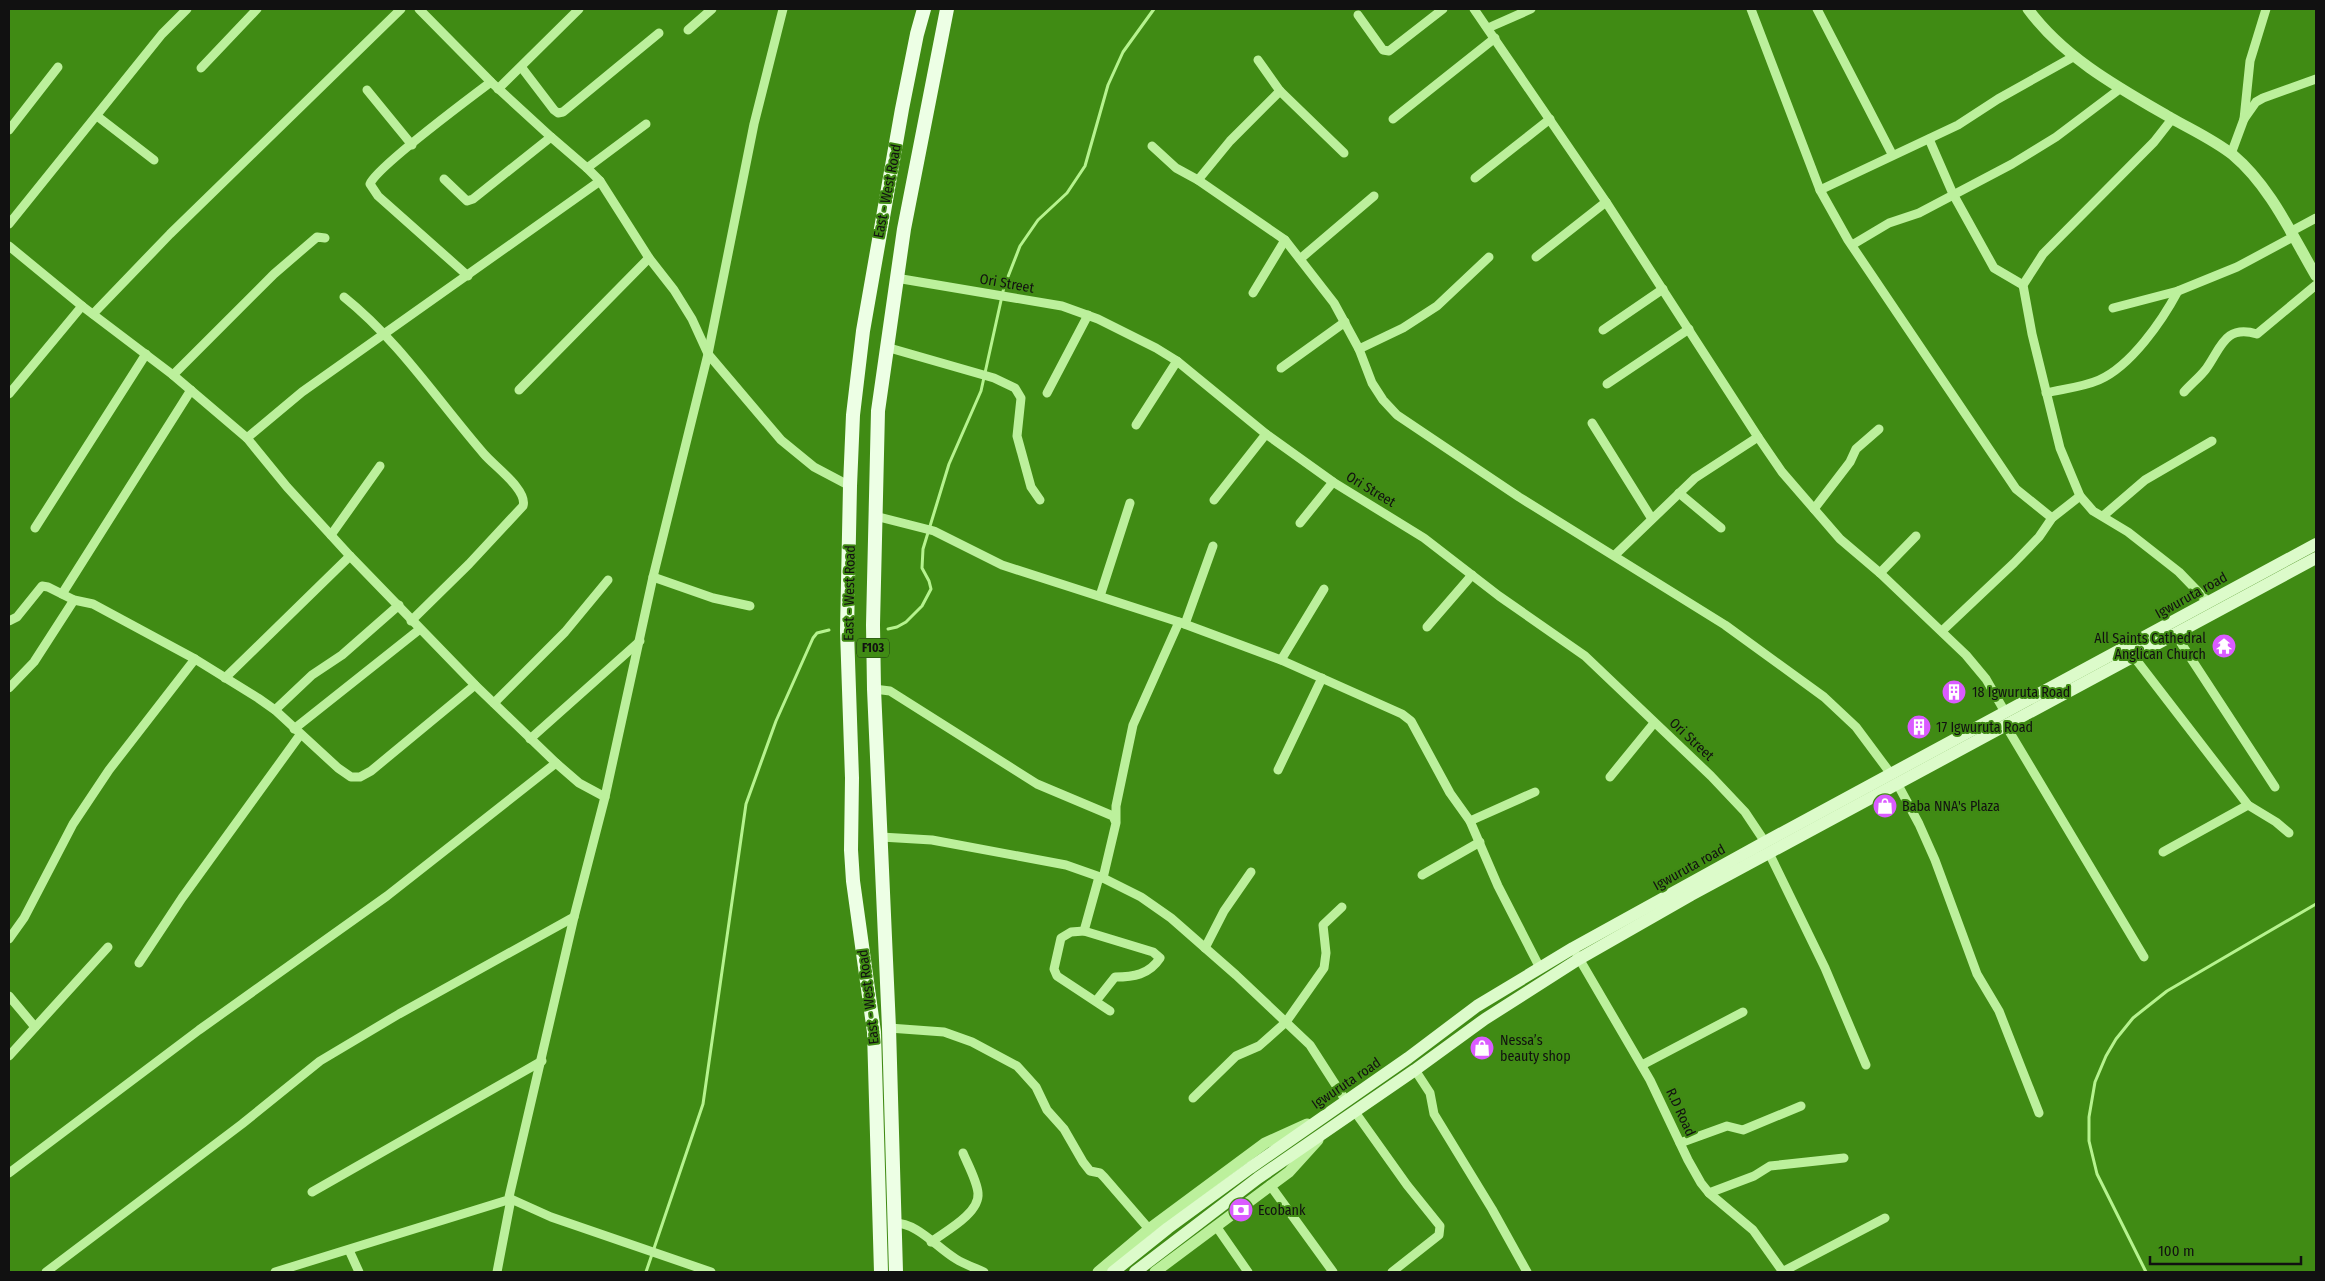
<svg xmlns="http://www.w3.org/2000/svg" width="2325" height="1281" font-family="'Fira Sans Condensed',sans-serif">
<rect width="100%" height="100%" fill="#408b14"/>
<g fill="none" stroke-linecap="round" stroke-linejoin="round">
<g stroke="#b6f38e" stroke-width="3">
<path d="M888,629L897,627L906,622L922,606L931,589L929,581L922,568L923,549L949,464L981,391L1004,287L1020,246L1038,220L1067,193L1085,166L1108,85L1123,52L1154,9"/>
<path d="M646,1272L703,1104L746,804L776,721L813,638L817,633L829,630"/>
<path d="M2146,1272L2097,1174L2089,1141V1117L2095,1082L2106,1056L2116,1039L2133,1018L2167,991L2316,904"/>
</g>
<g stroke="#bcf09c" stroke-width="9">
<path d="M419,9L491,82L551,137L587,168L600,181L649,258L674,290L692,319L708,354L781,440L814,467L850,486"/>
<path d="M1474,9L1606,202L1758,437L1782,472L1840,539L1880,573L1966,655L1986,679L2005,712"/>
<path d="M1751,9L1820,190L1848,240L2016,489L2052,518"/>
<path d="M1817,9L1892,154"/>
<path d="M1358,15L1383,50L1389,51L1443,9"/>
<path d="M1488,28L1531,9"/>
<path d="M688,30L712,9"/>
<path d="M1258,60L1280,91L1344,153"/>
<path d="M201,68L257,9"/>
<path d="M522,68L554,110L558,113L563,112L659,33"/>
<path d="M498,89L579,9"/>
<path d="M367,90L412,145"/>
<path d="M97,116L154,160"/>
<path d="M1393,119L1495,38"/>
<path d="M2172,119L2154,142L2043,254L2023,285L2032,334L2060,448L2080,496L2093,511L2128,532L2179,572L2208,602"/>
<path d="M2244,119L2256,102L2263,98L2316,79"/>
<path d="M9,130L58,67"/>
<path d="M1929,139L1953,194L1994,268L2023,285"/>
<path d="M1152,146L1176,168L1198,180L1285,240L1334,303L1359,349L1372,383L1383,400L1397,415L1519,497L1725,625L1824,697L1856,727L1891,774"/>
<path d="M2231,154L2244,119L2250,61L2266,9"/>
<path d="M587,168L646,124"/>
<path d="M1475,178L1550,119"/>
<path d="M444,179L467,201L473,199L551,137"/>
<path d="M1198,180L1230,141L1280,91"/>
<path d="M1820,190L1958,125L1998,99L2073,57"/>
<path d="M9,224L162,34L187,9"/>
<path d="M2290,232L2316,218"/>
<path d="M1852,245L1889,223L1919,213L2012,164L2056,137L2121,88"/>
<path d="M9,246L82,306L173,375L247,438L287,487L350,556L475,685L556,763L579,783L605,797"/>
<path d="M1536,257L1606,202"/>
<path d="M1300,259L1374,196"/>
<path d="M468,276L378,196L370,184C376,168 471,97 491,82"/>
<path d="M896,278L1062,306L1098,319L1156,348L1177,361L1266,434L1333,482L1424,538L1499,596L1585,656L1711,776L1745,812L1765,842"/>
<path d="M1253,293L1285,240"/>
<path d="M344,297C399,341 438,401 484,454C494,466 528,490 523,506L469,564L411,621"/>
<path d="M2113,308L2178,291L2237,267L2293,237"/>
<path d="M93,314L170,234L401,9"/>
<path d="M1603,330L1663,289"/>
<path d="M886,347L994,378L1015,388L1021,398L1017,436L1031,487L1040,500"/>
<path d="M1359,349L1403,328L1437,306L1489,257"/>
<path d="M1281,368L1345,322"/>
<path d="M173,375L274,274L317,237L325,238"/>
<path d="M1607,384L1689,329"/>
<path d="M519,390L649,258"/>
<path d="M2184,392C2191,384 2200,377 2206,369C2221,348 2225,324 2257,334L2316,285"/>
<path d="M1047,393L1088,315"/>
<path d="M2046,393C2063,389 2083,387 2099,380C2131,366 2162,321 2178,291"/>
<path d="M9,394L82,306"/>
<path d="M1592,423L1652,519"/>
<path d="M1136,425L1177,361"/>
<path d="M247,438L302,392L600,181"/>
<path d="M1679,493L1721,528"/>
<path d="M1214,500L1266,434"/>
<path d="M1814,509L1850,462L1856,449L1879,429"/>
<path d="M875,516L934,531L1002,565L1179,622L1281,660L1402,714L1411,721L1450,793L1470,821L1498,886L1540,968"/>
<path d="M2103,516L2145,480L2212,441"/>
<path d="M1300,523L1333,482"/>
<path d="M35,528L146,354"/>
<path d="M331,535L380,466"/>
<path d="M1615,555L1695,478L1758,437"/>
<path d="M1880,573L1916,536"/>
<path d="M653,577L713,598L750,606"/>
<path d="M62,594L191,390"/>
<path d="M1100,596L1130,503"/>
<path d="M9,621L17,617L42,586L48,587L74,600L93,604L195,659L258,698L275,710L338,768L351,777H360L371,771L475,685"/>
<path d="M1185,624L1213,546"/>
<path d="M1427,627L1472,575"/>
<path d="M1942,631L2014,563L2039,537L2052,518L2080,496"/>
<path d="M2175,634L2275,787"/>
<path d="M2134,657L2248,805L2276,822L2289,833"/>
<path d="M1281,660L1324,589"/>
<path d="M225,678L350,556"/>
<path d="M9,688L34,662L74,600"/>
<path d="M874,689L890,691L1037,784L1113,816L1116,823L1103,878"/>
<path d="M494,703L565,632L608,580"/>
<path d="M275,710L312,675L342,655L399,605"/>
<path d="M2006,726L2144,957"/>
<path d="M294,729L420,629"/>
<path d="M530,739L640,641"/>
<path d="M1278,770L1322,678"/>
<path d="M1610,777L1654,723"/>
<path d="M1898,785L1919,824L1935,860L1977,974L1999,1011L2039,1113"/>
<path d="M1116,821V806L1133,725L1179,622"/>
<path d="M1470,821L1535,792"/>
<path d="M881,837L932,840L1066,865L1103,878L1141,897L1171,918L1236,975L1310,1045L1346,1101"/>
<path d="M2163,852L2248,805"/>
<path d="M1769,853L1825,968L1866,1065"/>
<path d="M1422,875L1480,842"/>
<path d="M1099,877L1084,931L1071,932L1061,938L1054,969L1057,976L1110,1011"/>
<path d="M1084,931L1153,952L1160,958C1149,975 1133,977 1115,977L1096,1001"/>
<path d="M9,939L24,918L73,824L109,770L195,659"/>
<path d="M1205,948L1224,911L1251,872"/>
<path d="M1577,955L1650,1080L1688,1160L1701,1183L1709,1193L1753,1230L1783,1272"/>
<path d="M139,963L182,898L300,735"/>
<path d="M9,996L35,1027"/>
<path d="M889,1028L944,1032L972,1042L1017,1066L1036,1087L1047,1110L1064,1129L1083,1162L1090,1171L1100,1173L1104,1177L1149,1229"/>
<path d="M9,1056L108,947"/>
<path d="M1642,1065L1743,1012"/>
<path d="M1415,1070L1430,1093L1434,1114L1492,1209L1527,1272"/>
<path d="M1193,1098L1236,1056L1259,1046L1286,1022L1324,968L1326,953L1323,925L1342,907"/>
<path d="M1355,1112L1407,1185L1440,1226L1439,1235L1392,1272"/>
<path d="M1680,1143L1727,1126L1743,1130L1801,1106"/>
<path d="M9,1173L199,1030L387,896L556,763"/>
<path d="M1270,1185L1333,1272"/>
<path d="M312,1192L542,1061"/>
<path d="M1709,1193L1754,1176L1770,1166L1844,1158"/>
<path d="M893,1223C917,1222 936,1247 956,1259C964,1264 975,1268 984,1272"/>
<path d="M1216,1226L1248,1272"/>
<path d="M931,1242C946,1231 980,1213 978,1193C977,1181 968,1165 963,1153"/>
<path d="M349,1250L359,1272"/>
<path d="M46,1272L242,1124L320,1061L399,1014L574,917"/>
<path d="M275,1272L511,1199L509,1197L574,917L605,797L653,577L708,354L754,124L783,9"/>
<path d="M497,1272L511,1199L551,1217L711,1272"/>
<path d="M1782,1272L1885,1218"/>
</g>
<g stroke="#bcf09c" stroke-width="11">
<path d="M2028,9C2064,58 2119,88 2171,118C2192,130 2214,140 2233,155C2270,186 2292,235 2316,276"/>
<path d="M1098,1272L1149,1229L1265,1143L1307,1124"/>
<path d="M1155,1272L1289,1172L1318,1140"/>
</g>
<g stroke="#dcfbca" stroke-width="12">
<path d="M1113,1272L1168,1228L1250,1168L1408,1058L1477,1006L1573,948L1765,842L2316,544"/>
<path d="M1135,1272L1258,1178L1415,1070L1485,1019L1579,959L1691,895L2316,558"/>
</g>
<g stroke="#edffe5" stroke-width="14">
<path d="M881,1272L874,1032L853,881L851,850L852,778L847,631L850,486L853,415L863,331L902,109L917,34L924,9"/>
<path d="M896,1272L889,1028L874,689L873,625L878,411L904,229L947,9"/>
</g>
</g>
<defs>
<symbol id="temple-disc" viewBox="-11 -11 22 22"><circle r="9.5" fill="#da5bff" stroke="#408b14"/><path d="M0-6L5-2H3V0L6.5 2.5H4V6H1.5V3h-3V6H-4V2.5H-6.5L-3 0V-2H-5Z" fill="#fff"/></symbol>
<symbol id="building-disc" viewBox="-11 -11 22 22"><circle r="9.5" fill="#da5bff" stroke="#408b14"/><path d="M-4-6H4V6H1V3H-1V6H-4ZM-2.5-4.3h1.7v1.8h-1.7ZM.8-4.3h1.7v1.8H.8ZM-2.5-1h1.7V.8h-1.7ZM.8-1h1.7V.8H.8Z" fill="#fff"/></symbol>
<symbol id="shop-disc" viewBox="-11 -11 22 22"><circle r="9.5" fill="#da5bff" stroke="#408b14"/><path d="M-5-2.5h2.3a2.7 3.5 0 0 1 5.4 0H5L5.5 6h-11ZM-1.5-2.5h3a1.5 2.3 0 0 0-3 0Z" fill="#fff"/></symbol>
<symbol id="bank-disc" viewBox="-11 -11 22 22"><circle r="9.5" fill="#da5bff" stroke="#408b14"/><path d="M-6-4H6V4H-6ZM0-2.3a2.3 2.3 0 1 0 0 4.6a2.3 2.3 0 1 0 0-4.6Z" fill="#fff"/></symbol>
</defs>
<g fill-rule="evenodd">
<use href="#temple-disc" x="2210" y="632" width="28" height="28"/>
<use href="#building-disc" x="1940" y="678" width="28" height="28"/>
<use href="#building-disc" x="1905" y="713" width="28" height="28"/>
<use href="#shop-disc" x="1871" y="792" width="28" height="28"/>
<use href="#shop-disc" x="1468" y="1034" width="28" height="28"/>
<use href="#bank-disc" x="1227" y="1196" width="28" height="28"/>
</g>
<g text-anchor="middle" stroke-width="4" stroke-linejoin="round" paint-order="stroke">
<rect fill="#408b14" stroke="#1f3612" stroke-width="1" x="857" y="638.5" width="32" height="19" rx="4"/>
<g font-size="12" font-weight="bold" fill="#111">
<text x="873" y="652">F103</text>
</g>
<g font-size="14" fill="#111" stroke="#408b14">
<text transform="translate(887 191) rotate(-79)" y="5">East - West Road</text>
<text transform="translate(1007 283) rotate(10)" y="5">Ori Street</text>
<text transform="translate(1371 489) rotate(31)" y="5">Ori Street</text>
<text transform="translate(849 593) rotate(-89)" y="5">East - West Road</text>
<text transform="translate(2191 595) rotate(-29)" y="5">Igwuruta road</text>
<text transform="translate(1692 739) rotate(43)" y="5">Ori Street</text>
<text transform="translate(1689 867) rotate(-29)" y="5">Igwuruta road</text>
<text transform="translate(868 997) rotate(-97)" y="5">East - West Road</text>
<text transform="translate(1346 1083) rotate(-34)" y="5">Igwuruta road</text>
<text transform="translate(1681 1112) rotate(65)" y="5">R.D Road</text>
</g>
<g font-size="14" fill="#111" stroke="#408b14" text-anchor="start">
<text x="2206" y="643" text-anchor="end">All Saints Cathedral<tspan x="2206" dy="16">Anglican Church</tspan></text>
<text x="1972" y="697">18 Igwuruta Road</text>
<text x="1936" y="732">17 Igwuruta Road</text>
<text x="1902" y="811">Baba NNA's Plaza</text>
<text x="1500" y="1045">Nessa’s<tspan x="1500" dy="16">beauty shop</tspan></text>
<text x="1258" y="1215">Ecobank</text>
</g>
</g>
<rect width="2325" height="1281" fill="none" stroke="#111111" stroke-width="20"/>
<path d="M2150 1256v8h151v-8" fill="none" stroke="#111111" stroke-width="2.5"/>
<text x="2158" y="1256" font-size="15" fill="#111111" stroke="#408b14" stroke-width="4" paint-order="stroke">100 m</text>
</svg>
